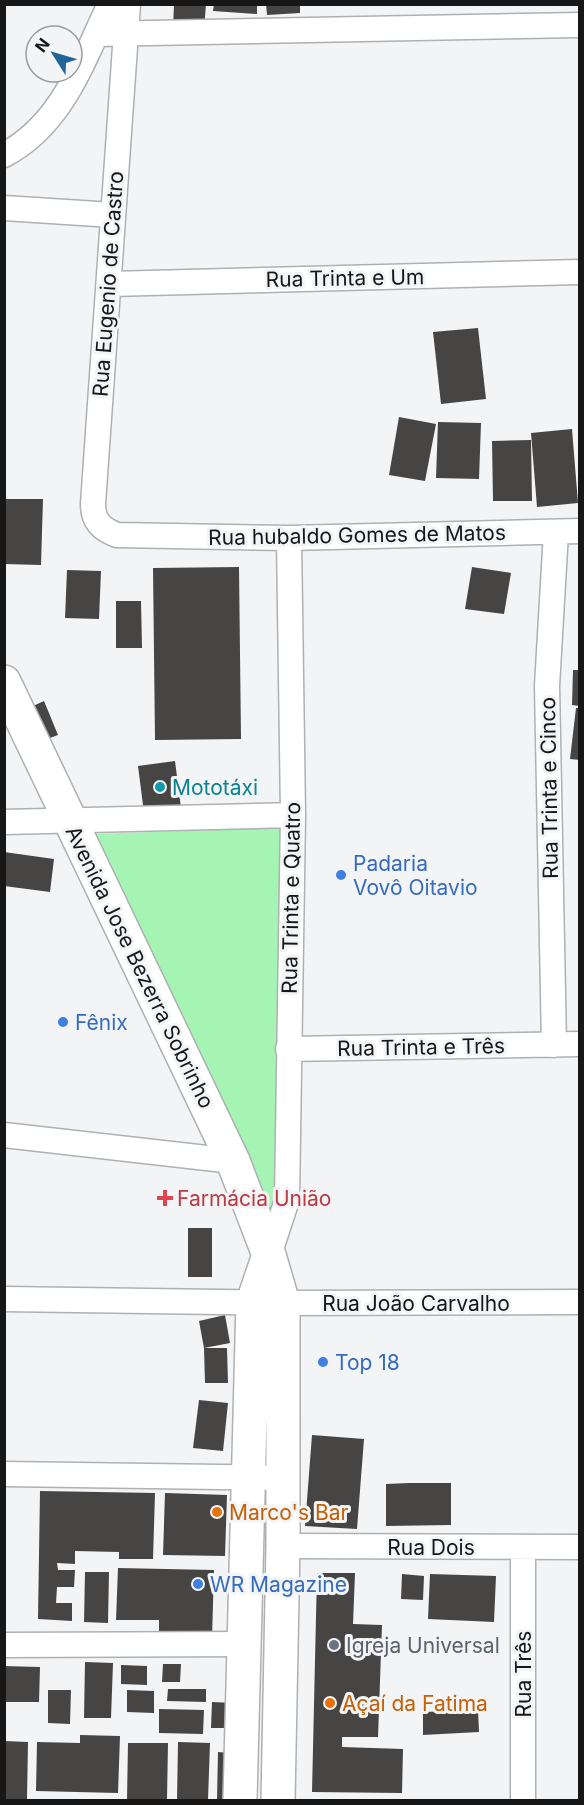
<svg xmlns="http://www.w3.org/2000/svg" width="584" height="1805" font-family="Inter,sans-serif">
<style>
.green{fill:#a5f4b4}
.building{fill:#474544}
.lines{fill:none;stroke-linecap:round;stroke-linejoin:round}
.minor-casing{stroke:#aeb0b2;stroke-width:27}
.secondary-casing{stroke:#aeb0b2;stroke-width:36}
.minor{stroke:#fff;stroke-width:24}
.secondary{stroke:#fff;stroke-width:33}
.culture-dot{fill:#0f9aa8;stroke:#f2f4f6;stroke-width:2}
.shop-dot{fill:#3f7fe0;stroke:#f2f4f6;stroke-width:2}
.health-dot{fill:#e0444e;stroke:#f2f4f6;stroke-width:2}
.food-dot{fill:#e8710a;stroke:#f2f4f6;stroke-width:2}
.worship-dot{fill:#6b7280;stroke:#f2f4f6;stroke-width:2}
.labels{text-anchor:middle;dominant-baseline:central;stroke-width:6;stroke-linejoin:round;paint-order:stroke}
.street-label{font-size:21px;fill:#171718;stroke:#f2f4f6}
.culture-label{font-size:21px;fill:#0d838f;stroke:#f2f4f6;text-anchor:start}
.shop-label{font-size:21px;fill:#366cbe;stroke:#f2f4f6;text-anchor:start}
.health-label{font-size:21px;fill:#be3a42;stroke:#f2f4f6;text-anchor:start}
.food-label{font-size:21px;fill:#c56008;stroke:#f2f4f6;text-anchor:start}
.worship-label{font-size:21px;fill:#5b616d;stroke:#f2f4f6;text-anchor:start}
</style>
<rect width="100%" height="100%" fill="#f2f4f6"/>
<path class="green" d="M283,828L279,1205L270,1225L91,834Z"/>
<path class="building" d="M174,4H206L204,30L173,28Z
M214,4H257V14L213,11Z
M266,4H300V13L267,15Z
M478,328L486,399L441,404L433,332Z
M399,417L436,424L425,481L389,475Z
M438,422L481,423L479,479L436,478Z
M572,429L578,503L537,507L531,433Z
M531,440L532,501H493L492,441Z
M4,499H43L41,565L4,564Z
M239,567L241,739L155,740L153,568Z
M472,567L511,573L504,614L465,609Z
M67,570L101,571L99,619L65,618Z
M116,601H141L142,648H116Z
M573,670H580V706L572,705Z
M44,701L58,735L47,739L33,706Z
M576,708H580V760L570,759Z
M175,761L181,808L144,813L138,766Z
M4,852L54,859L50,892L4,886Z
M188,1228H212V1277H188Z
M225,1315L230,1343L204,1348L199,1321Z
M204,1348H227L228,1383H205Z
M199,1400L228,1403L223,1451L193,1448Z
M312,1435L364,1439L357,1529L305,1526Z
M409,1483H451V1525L386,1526V1484Z
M40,1491L155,1493L153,1559H119V1552L75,1551V1564L57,1563L58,1570H75L74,1587H57L56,1603H72V1621L38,1619Z
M165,1493L227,1495L225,1556L163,1555Z
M118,1568L214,1570L212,1638L159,1636V1620H116Z
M85,1572H109L108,1623L84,1622Z
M317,1573H355L353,1624L382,1625L378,1737H342V1747L403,1749L402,1793L312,1792Z
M402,1574L424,1576L423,1600L401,1599Z
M430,1574L496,1576L494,1622L428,1619Z
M85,1662L113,1663L111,1718H84Z
M163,1664H181L180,1682H162Z
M121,1665L147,1666V1685L121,1684Z
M4,1666L40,1667L39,1702H4Z
M168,1689H206V1702L167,1701Z
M48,1690H71L70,1724L48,1723Z
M127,1690L154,1691V1713L127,1712Z
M212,1702L235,1703V1728H211Z
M159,1709L204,1710L203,1734L159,1733Z
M478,1710L479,1732L423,1735V1712Z
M80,1735L120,1736L118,1793L36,1791L37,1742L80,1743Z
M4,1741L28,1742L27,1800H4Z
M178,1742L210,1743L208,1800H177Z
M128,1743H168L167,1800H127Z
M218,1752L231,1753L230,1800H217Z"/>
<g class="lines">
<defs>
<path id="minor" d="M128,4L93,504C93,521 101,529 117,535L289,538L580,531
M97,34L580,25
M4,155C63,124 83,60 110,4
M4,208L113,215
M110,284L580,272
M4,822L293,815
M554,1045L547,686L556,532
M288,1049L580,1044
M4,1135L233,1161
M269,1255L287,1200L293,815L289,538
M4,1299L283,1303L580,1302
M4,1474L283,1478
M283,1546L580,1547
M523,1548V1800
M4,1645L245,1644"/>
<path id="secondary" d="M4,682L233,1161L269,1255L283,1303V1546L278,1800
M240,1800L253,1302L269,1255"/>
</defs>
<use href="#minor" class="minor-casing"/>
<use href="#secondary" class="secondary-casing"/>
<use href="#minor" class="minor"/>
<use href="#secondary" class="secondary"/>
</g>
<circle class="culture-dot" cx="160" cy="787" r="6"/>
<g class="shop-dot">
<circle cx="341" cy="875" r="6"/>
<circle cx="63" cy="1022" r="6"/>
<circle cx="323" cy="1362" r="6"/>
<circle cx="198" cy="1584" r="6"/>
</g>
<path class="health-dot" d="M162 1189h6v6h6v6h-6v6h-6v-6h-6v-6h6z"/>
<g class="food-dot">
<circle cx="217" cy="1512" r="6"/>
<circle cx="330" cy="1703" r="6"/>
</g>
<circle class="worship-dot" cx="334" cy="1645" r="6"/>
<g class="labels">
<g class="street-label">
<text transform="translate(345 278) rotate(-1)">Rua Trinta e Um</text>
<text transform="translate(108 284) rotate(-86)">Rua Eugenio de Castro</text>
<text transform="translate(357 535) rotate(-1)">Rua hubaldo Gomes de Matos</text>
<text transform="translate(549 788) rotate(-91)">Rua Trinta e Cinco</text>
<text transform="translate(291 898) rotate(-89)">Rua Trinta e Quatro</text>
<text transform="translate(140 967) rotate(64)">Avenida Jose Bezerra Sobrinho</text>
<text transform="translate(421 1047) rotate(-1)">Rua Trinta e Três</text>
<text x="416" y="1303">Rua João Carvalho</text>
<text x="431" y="1547">Rua Dois</text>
<text transform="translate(523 1674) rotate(-90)">Rua Três</text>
</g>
<g class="culture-label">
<text x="172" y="787">Mototáxi</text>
</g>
<g class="shop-label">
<text x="353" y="863">Padaria<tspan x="353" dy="24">Vovô Oitavio</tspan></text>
<text x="75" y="1022">Fênix</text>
<text x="335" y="1362">Top 18</text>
<text x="210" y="1584">WR Magazine</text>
</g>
<g class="health-label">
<text x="177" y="1198">Farmácia União</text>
</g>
<g class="food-label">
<text x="229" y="1512">Marco's Bar</text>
<text x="342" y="1703">Açaí da Fatima</text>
</g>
<g class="worship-label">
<text x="346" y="1645">Igreja Universal</text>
</g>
</g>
<rect width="584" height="1805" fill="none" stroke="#171718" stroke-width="12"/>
<g transform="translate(54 54) rotate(307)"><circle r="28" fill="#f2f4f6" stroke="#9a9c9d" stroke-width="1.5"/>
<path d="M0-4.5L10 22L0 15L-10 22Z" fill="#21669a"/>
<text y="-9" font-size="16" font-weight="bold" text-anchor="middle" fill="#171718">N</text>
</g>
</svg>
